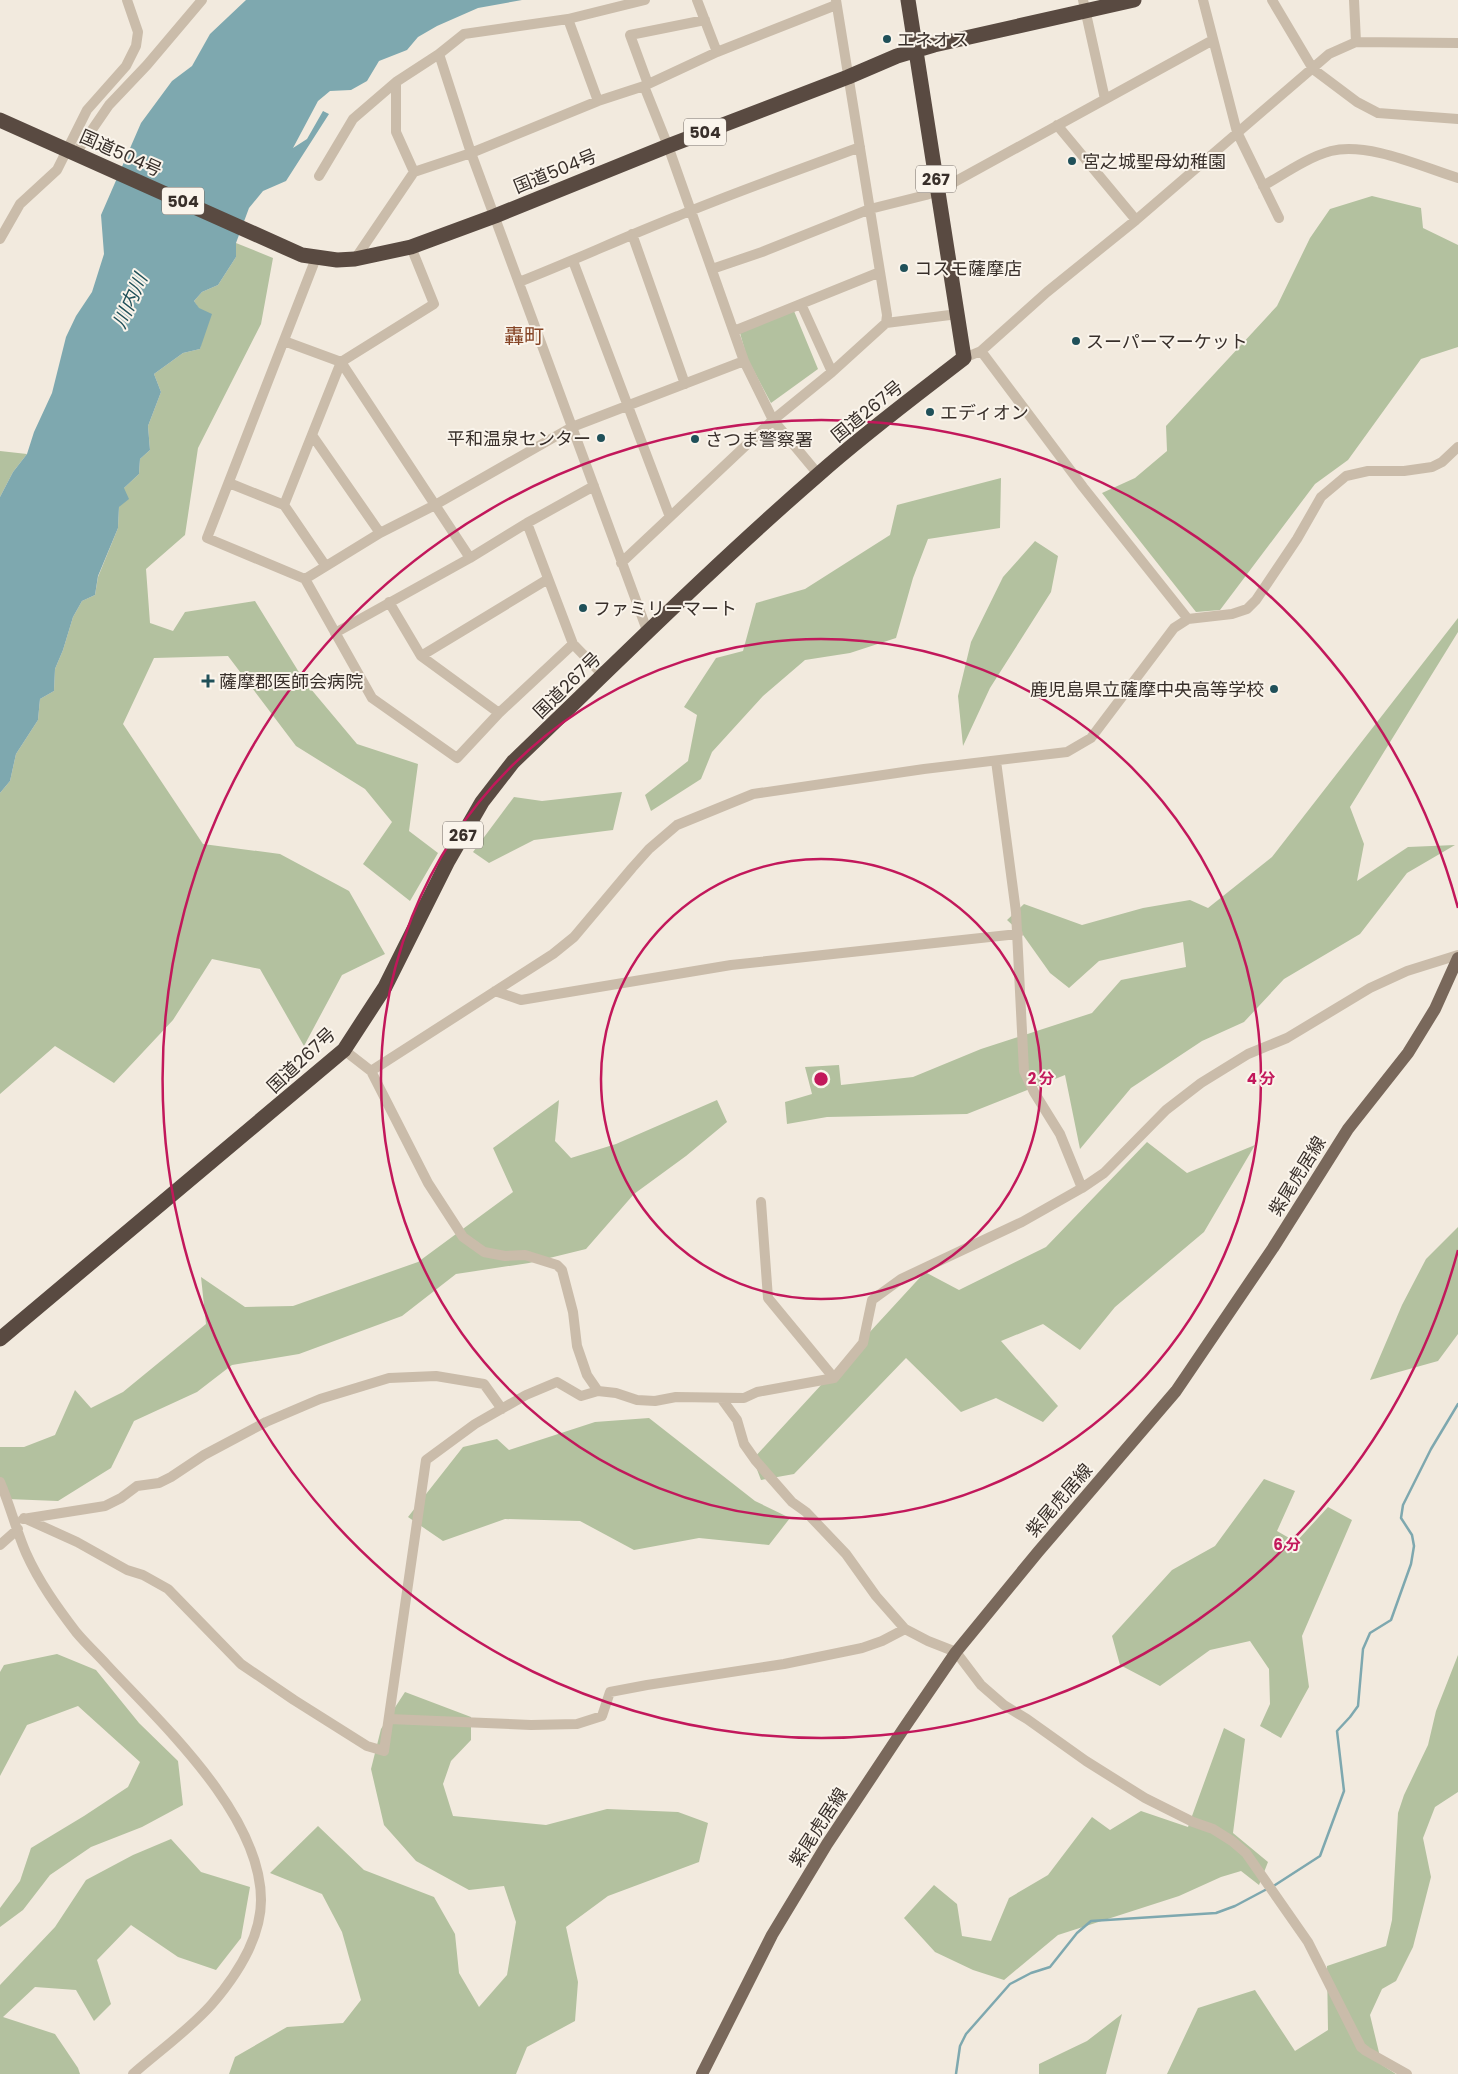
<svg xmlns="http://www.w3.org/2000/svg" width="1458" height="2074" font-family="Poppins,'Noto Sans JP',sans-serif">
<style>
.green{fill:#b3c19f}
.water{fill:#7ea8af}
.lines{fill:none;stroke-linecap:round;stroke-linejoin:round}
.stream{stroke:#7ea8af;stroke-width:2.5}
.minor{stroke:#cabcaa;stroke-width:10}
.major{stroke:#79685b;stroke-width:12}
.highway{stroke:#594a41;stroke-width:15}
.ring{fill:none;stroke:#c2185b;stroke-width:2.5}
.poi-dot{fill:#205059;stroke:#faf4eb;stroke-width:2}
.labels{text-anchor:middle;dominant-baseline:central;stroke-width:4;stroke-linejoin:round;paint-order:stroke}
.shield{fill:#faf4eb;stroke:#726a64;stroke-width:1}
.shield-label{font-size:16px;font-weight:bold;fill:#382f2a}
.poi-label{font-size:18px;fill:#382f2a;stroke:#faf4eb;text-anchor:start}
.street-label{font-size:18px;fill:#382f2a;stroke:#faf4eb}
.water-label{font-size:19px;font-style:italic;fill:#205059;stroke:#faf4eb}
.quarter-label{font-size:20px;fill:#854425;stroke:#faf4eb}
.centre{fill:#c2185b;stroke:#faf4eb;stroke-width:2.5}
.ring-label{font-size:15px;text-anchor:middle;font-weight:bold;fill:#c2185b;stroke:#faf4eb;stroke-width:4;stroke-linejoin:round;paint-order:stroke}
</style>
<rect width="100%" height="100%" fill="#f2eade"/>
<path class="green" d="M1372,196L1421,208L1423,228L1458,245V347L1421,359L1348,460L1315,484L1220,610L1196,612L1102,493L1135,478L1167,451L1166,426L1277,306L1310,238L1330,209Z
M236,243L273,258L261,324L198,448L185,535L146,569L150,623L173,631L185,612L255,601L305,682L357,744L418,764L409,831L438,853L410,901L363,864L392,822L365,789L296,746L228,656L154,658L123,724L203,844L280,854L349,891L385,954L342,975L304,1046L260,969L212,959L173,1020L114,1083L55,1046L0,1094V793L10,781L16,754L38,720L40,699L54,691L55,669L63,650L73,617L82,601L95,595L98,577L118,528L119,507L124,488L139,474L140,459L150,450L148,426L161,392L154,374L183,353L200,349C205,331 205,317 194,301L202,292L218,285L236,257Z
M794,311L818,369L771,403L747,358L740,333Z
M0,451L27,454L13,472L0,497Z
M1001,478L1000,528L928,539L913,578L896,638L850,653L805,660L763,696L712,752L701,779L651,811L645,795L688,761L697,715L684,707L716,658L743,651L756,603L805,589L890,535L897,505Z
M1035,541L1058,556L1051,592L990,688L963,746L958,696L971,642L1003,577Z
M1458,618V632L1350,807L1364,844L1357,881L1408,847L1455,845L1407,873L1360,934L1284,979L1244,1022L1202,1041L1131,1088L1080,1149L1065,1075L967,1114L827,1117L787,1124L785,1102L812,1094L805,1067L839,1065L841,1085L913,1077L981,1049L1092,1013L1121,980L1186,967L1183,942L1099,961L1069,988L1050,973L1023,935L1007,920L1024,904L1082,925L1143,908L1190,900L1208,908L1272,857Z
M622,792L613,830L534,840L489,863L473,852L514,797L542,801Z
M559,1100L555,1141L571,1158L616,1144L717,1100L727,1122L686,1156L634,1194L586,1249L529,1263L456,1274L402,1316L299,1354L232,1365L197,1392L134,1421L111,1468L58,1501L7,1499L0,1481V1447H24L55,1435L75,1390L91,1408L123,1392L206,1324L201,1277L245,1307L293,1306L418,1262L513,1192L493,1148Z
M1147,1142L1187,1173L1255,1145L1204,1232L1115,1307L1080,1350L1043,1324L1001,1341L1058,1406L1043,1422L996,1398L961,1412L906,1358L794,1474L761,1480L753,1459L925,1272L959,1290L1046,1247Z
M1458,1227V1334L1438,1361L1370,1380L1402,1305L1426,1259Z
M649,1418L755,1501L790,1518L769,1545L699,1538L634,1550L580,1521L505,1519L443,1541L408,1517L463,1447L497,1439L509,1450L595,1422Z
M1264,1479L1295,1491L1277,1531L1296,1542L1328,1507L1352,1520L1302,1636L1309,1687L1281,1738L1260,1726L1270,1704L1269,1669L1250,1641L1210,1650L1160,1686L1120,1665L1112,1636L1172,1570L1215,1546Z
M57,1654L96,1670L139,1723L178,1761L183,1805L142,1827L91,1847L50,1875L23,1910L0,1927V1908L20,1881L31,1848L84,1816L128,1787L140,1762L78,1706L27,1725L0,1776V1672L4,1665Z
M1458,1655V1792L1435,1807L1423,1838L1431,1877L1413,1947L1396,1981L1382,1989L1370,2015L1382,2065L1396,2074H1167L1198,2008L1255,1990L1295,2051L1328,2030L1327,1966L1386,1946L1392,1920L1398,1813L1404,1795L1428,1745L1436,1711Z
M405,1692L471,1717V1740L451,1761L443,1784L453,1816L546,1825L607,1809L678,1812L708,1823L699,1862L608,1896L566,1927L578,1982L575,2021L527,2047L516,2074H229L235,2057L287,2027L343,2023L361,2000L342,1932L322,1894L270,1873L318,1826L364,1870L434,1897L455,1934L459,1973L479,2007L507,1975L516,1922L504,1886L469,1890L416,1861L384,1825L371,1769L381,1729Z
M1224,1728L1245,1739L1233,1833L1268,1862L1259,1885L1241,1871L1221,1877L1179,1896L1058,1935L1004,1980L973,1970L935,1952L904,1918L934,1885L957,1904L962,1936L991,1941L1009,1898L1048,1875L1092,1817L1110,1830L1141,1811L1188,1827Z
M171,1839L201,1872L250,1887L241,1938L216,1970L178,1957L131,1925L97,1960L111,2004L94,2021L76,1990L35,1987L3,2017L55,2034L78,2068L80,2074H0V1985L55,1927L86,1880L133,1855Z
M1122,2014L1106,2074H1039V2064L1087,2041Z"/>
<path class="water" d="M246,0H522L478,8L437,26L418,37L407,50L379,61L367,81L351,90L330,91L318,101L293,148L307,139L323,111L329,114L286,181L263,191L249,208L236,243V257L218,285L202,292L194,301L199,308L212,314L200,349L183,353L154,374L161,392L148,426L150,450L140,459L139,474L124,488L129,499L119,507L118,528L98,576L95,595L82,601L73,617L63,650L55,669L54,691L40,699L38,720L16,754L10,781L0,793V497L13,472L27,454L34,432L52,393L66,337L76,316L92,292L104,254L101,215L141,123L172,81L192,66L210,34Z"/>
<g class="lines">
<path class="stream" d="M1272,1887L1320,1856L1344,1791L1337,1731L1350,1717L1358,1706L1363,1649L1370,1633L1391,1620L1411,1564L1414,1546L1412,1535L1401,1518L1403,1505L1431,1449L1458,1404
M956,2074L960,2046L966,2034L1010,1984L1031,1973L1050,1967L1077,1933L1091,1921L1216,1913L1235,1906L1267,1889"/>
<path class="minor" d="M645,0L568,19L464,34L439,54L471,153L648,633
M697,0L717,52
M1083,0L1105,99
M1203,0L1237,132L1279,218
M1272,0L1313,69L1357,102L1378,113L1458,119
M1354,0L1356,42
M568,19L598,101
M648,84L630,35L705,20
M644,86L668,146L744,361L773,420L818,474
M1057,125L1136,220
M76,153L109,105L147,65L202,0
M414,172L396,132V82L439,54
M319,176L353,119L396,82
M1263,186C1284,174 1308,157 1331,151C1369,142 1422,167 1458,178
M632,234L685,384
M0,239L20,204L57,170L87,110L126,66L136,46L138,32L127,0
M316,258L207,538L305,579L372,698L457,758L499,713L573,644
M355,259L414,172L471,153L598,101L644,86L717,52L836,5
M573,261L670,517
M712,269L762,252L870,209L926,195L938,191L1213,40
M519,282C573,261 624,237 678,216C738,191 799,170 860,147
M801,304L832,372
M886,323L958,314
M734,331L880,272
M284,341L341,362L470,558
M981,351L1083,487L1188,619
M964,358L981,351L1047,292L1136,220L1329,54L1356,42L1458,43
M312,435L380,533
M229,483L284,505L325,565
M284,505L341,362L434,304L411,247
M527,523L573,644L603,675
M621,563L773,420L832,372L886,323L887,315L836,0
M305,579L380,533L435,505L572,427L744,361
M389,602L421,656L499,713
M335,633L470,558L527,523L594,486
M421,656L548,579
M996,761L1016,912L1024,1071L1034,1092L1060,1134L1082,1188
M495,991L521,1000L731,965L1018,934
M344,1050L371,1071L428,1183L463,1237L484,1252L505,1256L525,1255L557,1265L562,1270L573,1312L577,1346L587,1375L598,1391L616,1393L637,1400L655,1401L676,1397L744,1398L757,1392L834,1378L863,1343L872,1300L901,1279L1022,1222L1082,1188L1104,1173L1166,1110L1201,1083L1248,1054L1287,1038L1370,988L1407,971L1458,955
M371,1071L553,954L574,937L632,868L649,849L677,825L753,794L924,769L1067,752L1091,738L1174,628L1188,619L1232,614L1247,609L1256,600L1297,539L1321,497L1346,476L1368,471H1404L1432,467L1442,462L1458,447
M761,1202L768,1298L834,1378
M721,1398L737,1420L744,1444L756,1461L792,1502L806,1512L846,1554L876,1596L905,1629L928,1641L956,1652L981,1685L1004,1705L1027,1719L1086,1761L1145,1798L1193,1822L1213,1829L1232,1841L1246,1853L1308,1942L1361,2047L1366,2051L1407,2074
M0,1482C10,1505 16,1530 26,1553C39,1582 57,1607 76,1632C86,1644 97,1654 107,1665C163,1725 261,1815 261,1900C261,1938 236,1976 212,2004C189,2030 159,2051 133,2074
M24,1518L77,1542L127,1570L143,1575L168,1589L241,1664L294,1700L367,1746L384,1751L426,1460L475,1424L526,1395L557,1382L581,1396L598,1391
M23,1519L105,1506L121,1498L137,1486L159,1483L171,1477L204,1455L266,1422L320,1399L389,1378L436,1376L484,1384L502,1409
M0,1545L18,1529
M389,1719L531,1725L577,1724L602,1716L610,1692L647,1685L784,1664L862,1648L882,1641L905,1629"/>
<path class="major" d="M702,2074L772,1935L827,1844L904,1728L956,1652L1038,1552L1176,1391L1273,1248L1348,1129L1408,1053L1435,1009L1458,958"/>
<path class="highway" d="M0,120L302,255L337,260L355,259L411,247L495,216L668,146L848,77L897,56L934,45L1134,0
M0,1339L344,1050L385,987L448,861L482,802L513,762C613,666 714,565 819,474C865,433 915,396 964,358L908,0"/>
</g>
<g class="ring">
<circle cx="821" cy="1079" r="220"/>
<circle cx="821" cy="1079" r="440"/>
<path d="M1458 1250A659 659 0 1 1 1458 908"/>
</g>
<g class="poi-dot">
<circle cx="887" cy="39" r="5"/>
<circle cx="1072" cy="161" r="5"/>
<circle cx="904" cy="268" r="5"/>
<circle cx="1076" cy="341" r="5"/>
<circle cx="930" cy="412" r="5"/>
<circle cx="601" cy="438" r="5"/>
<circle cx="695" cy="439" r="5"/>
<circle cx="583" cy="608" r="5"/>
<path d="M205.5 673.5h5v5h5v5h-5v5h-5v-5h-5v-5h5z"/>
<circle cx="1274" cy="689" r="5"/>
</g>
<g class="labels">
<g class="shield">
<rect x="684" y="118.5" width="42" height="27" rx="4"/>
<rect x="916" y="165.5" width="40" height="27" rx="4"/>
<rect x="162" y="187.5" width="42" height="27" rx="4"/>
<rect x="443" y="821.5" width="40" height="27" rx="4"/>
</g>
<g class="shield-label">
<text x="705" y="132">504</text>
<text x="936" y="179">267</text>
<text x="183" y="201">504</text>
<text x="463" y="835">267</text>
</g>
<g class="poi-label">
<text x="897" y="39">エネオス</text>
<text x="1082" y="161">宮之城聖母幼稚園</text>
<text x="914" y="268">コスモ薩摩店</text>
<text x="1086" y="341">スーパーマーケット</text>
<text x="940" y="412">エディオン</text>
<text x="591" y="438" text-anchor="end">平和温泉センター</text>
<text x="705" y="439">さつま警察署</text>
<text x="593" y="608">ファミリーマート</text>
<text x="219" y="681">薩摩郡医師会病院</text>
<text x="1264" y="689" text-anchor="end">鹿児島県立薩摩中央高等学校</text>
</g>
<g class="street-label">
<text transform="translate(121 153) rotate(24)">国道504号</text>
<text transform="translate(555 171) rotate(-22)">国道504号</text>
<text transform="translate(867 411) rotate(-39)">国道267号</text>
<text transform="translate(567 685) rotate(-44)">国道267号</text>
<text transform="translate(301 1060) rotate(-43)">国道267号</text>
<text transform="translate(1297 1176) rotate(-58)">紫尾虎居線</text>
<text transform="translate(1059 1500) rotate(-49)">紫尾虎居線</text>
<text transform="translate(818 1827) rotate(-57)">紫尾虎居線</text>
</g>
<g class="water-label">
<text transform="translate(130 301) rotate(-66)">川内川</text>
</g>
<g class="quarter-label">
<text x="524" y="336">轟町</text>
</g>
</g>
<circle cx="821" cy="1079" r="8" class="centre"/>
<g class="ring-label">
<text x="1041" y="1084">2 分</text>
<text x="1261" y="1084">4 分</text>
<text x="1287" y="1550">6 分</text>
</g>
</svg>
